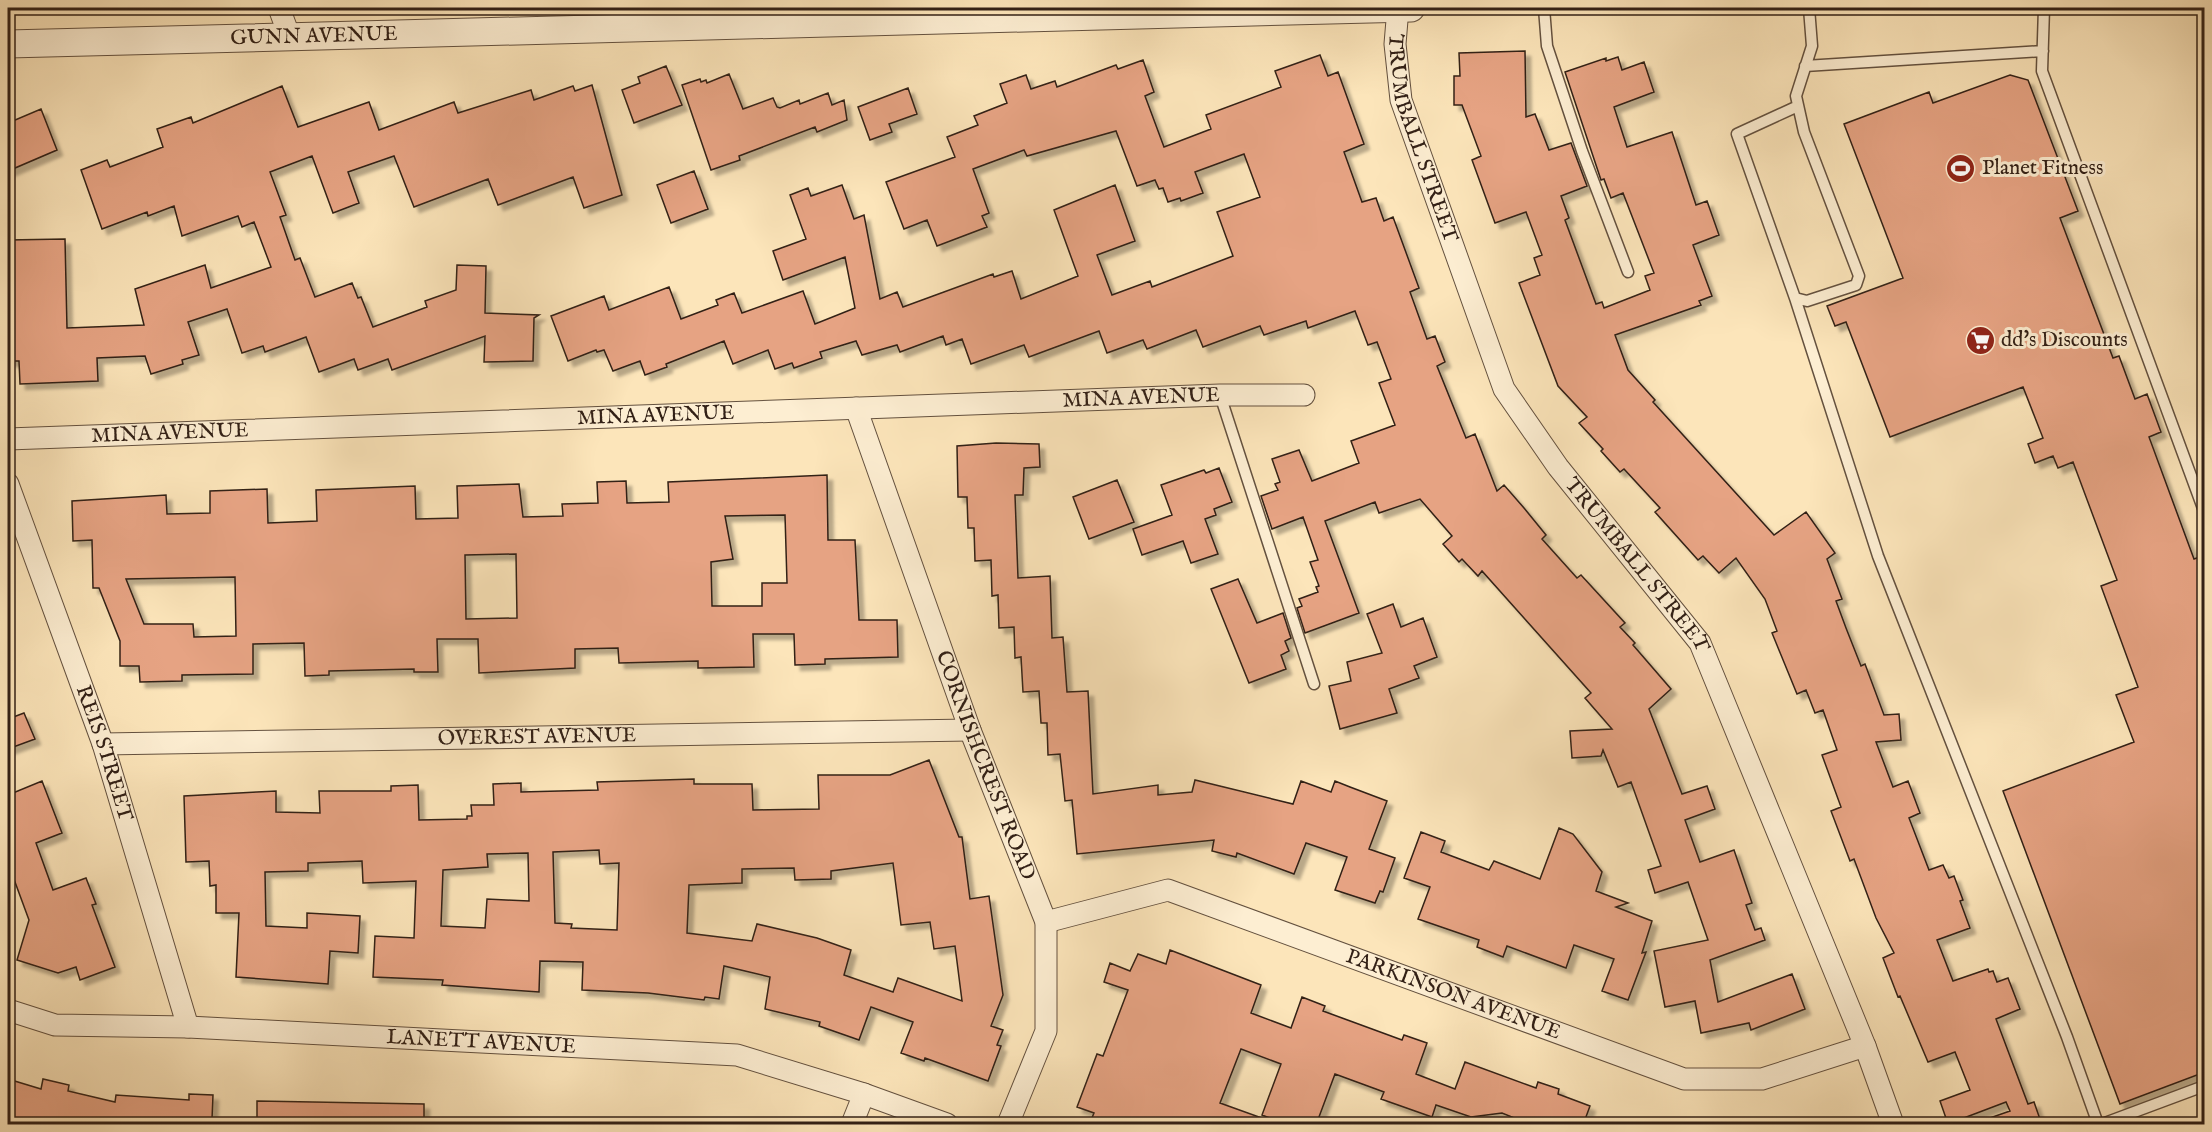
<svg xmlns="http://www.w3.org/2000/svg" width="2212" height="1132" font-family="'IM FELL English',serif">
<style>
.building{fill:#e6a383;stroke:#322016;stroke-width:1.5;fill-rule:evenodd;filter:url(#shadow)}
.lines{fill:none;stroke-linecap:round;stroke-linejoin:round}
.service-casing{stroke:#64513f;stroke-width:13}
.minor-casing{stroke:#64513f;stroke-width:23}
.tertiary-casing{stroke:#64513f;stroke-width:29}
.service{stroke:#fdeed2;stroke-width:10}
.minor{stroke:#fdeed2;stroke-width:21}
.tertiary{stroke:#fdeed2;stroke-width:27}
.labels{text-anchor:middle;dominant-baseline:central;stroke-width:6;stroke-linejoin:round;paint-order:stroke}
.street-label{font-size:21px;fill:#322016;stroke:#fdeed2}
.poi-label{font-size:21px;fill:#322016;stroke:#fdeed2;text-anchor:start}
</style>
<defs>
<filter id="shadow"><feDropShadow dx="5.5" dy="5.5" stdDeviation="1.5" flood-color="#0004"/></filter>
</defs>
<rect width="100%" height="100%" fill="#fce5ba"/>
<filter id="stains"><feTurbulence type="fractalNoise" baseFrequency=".00333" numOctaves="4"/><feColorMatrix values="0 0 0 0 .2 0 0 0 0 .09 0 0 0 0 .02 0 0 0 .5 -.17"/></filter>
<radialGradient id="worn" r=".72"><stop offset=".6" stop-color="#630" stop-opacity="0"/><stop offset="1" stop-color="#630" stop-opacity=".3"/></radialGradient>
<path class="building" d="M1525,51L1526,117L1535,114L1549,150L1571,143L1587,186L1561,196L1569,218L1565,220L1596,304L1602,302L1604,308L1650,290L1645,276L1654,273L1623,193L1611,198L1604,179L1601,180L1565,72L1606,58V61L1618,57L1622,70L1644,62L1654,92L1614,107L1627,147L1672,132L1696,205L1707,201L1719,235L1693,245L1712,296L1699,301L1701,305L1615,335L1628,370L1655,400L1653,402L1774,535L1806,512L1835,553L1827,559L1842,599L1836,601L1846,628L1861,666L1865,664L1884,715L1899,714L1901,740L1876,742L1893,787L1908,781L1920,813L1909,818L1929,870L1943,865L1949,878L1954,876L1963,900L1960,901L1970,928L1937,940L1953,981L1988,969L1989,972L1993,971L1997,982L2008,978L2020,1009L1996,1019L2028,1104L2034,1102L2042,1125H1978V1122L2010,1111L2006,1102L1948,1124L1940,1101L1970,1090L1955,1052L1928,1062L1900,996L1898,997L1883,958L1894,953L1876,918L1854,859L1850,861L1831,811L1841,807L1822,755L1837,750L1823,710L1815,713L1806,690L1797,694L1772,633L1777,631L1765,599L1736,558L1719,573L1703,556L1698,560L1655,512L1660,508L1624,469L1620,472L1601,451L1603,449L1579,423L1587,417L1558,386L1519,283L1540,275L1534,258L1542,255L1526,212L1495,223L1472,160L1481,156L1462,105H1454V76H1460L1459,53Z
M1320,55L1328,76L1338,72L1364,144L1344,152L1362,202L1376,198L1384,221L1393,217L1419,288L1410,292L1427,339L1435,336L1445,362L1437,366L1466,438L1475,434L1497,491L1504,485L1524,508L1546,535L1542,539L1577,578L1581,575L1625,623L1620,627L1635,643L1633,645L1671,689L1649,709L1682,794L1707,786L1715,809L1685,820L1700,862L1734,850L1752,903L1746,905L1755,930L1761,928L1765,940L1710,960L1718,1002L1792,974L1805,1009L1751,1030L1749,1023L1701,1033L1695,1001L1665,1007L1654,951L1708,940L1688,882L1655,893L1648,870L1661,866L1631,782L1618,787L1603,750L1601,756L1572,758L1570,731L1612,729L1585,698L1591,693L1482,571L1478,576L1462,559L1459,562L1443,544L1452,536L1420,499L1379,513L1375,502L1325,521L1359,613L1305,633L1297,608L1302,606L1299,599L1318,592L1316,587L1319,586L1310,562L1318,560L1303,517L1272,529L1261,496L1278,490L1275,484L1280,482L1272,459L1299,450L1312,481L1359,463L1351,441L1395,425L1379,383L1391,379L1377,342L1368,345L1355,311L1308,328L1306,321L1264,335L1260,326L1203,347L1196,330L1147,349L1143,340L1107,353L1099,331L1029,357L1024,345L971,364L962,339L946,345L943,336L900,352L897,345L862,355L856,341L820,352L822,358L794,368L792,363L775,369L768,350L733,364L724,341L666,364L667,367L645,375L640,361L613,371L604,350L597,352L596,350L568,361L551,316L604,296L609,310L669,287L681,319L718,305L716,300L734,293L742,313L803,291L815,324L855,308L845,257L783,280L773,251L806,239L790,195L808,188L811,196L842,185L854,219L864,215L880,299L897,292L903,307L993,274L994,277L1012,271L1021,299L1078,276L1054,210L1115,185L1135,241L1097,255L1112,295L1150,281L1152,287L1233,256L1217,212L1260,197L1244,154L1195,172L1203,193L1181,201L1180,198L1168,202L1163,188L1159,189L1155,180L1137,186L1116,131L1027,156L1024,150L973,169L989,213L982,216L987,227L937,246L927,220L904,229L886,182L955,157L947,137L978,125L974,116L1007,103L1000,84L1026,75L1031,89L1055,81L1057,87L1116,65L1118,69L1143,60L1154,92L1145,96L1164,147L1211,129L1206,115L1281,87L1275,71Z
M666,66L682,105L634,123L622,90L640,83L638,77Z
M729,74L743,109L773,98L777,107L780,108L799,100L800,104L828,93L832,105L844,100L847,120L817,132L815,127L739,156L740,160L711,170L682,85L700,79L701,82L706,80L707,83Z
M2010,75L2028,80L2078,211L2060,218L2113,358L2119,356L2135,399L2147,394L2161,432L2149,437L2194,559L2205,555V1072L2120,1104L2003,791L2134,742L2116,695L2138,687L2101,586L2117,580L2073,462L2058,468L2053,456L2035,463L2028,444L2043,438L2023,387L1890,437L1846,322L1835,326L1827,306L1903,278L1844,124L1929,92L1933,103Z
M592,85L622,195L584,208L573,177L498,205L488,179L414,207L394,156L348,172L359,203L333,213L312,156L270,172L286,215L280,217L295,260L300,258L315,297L352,283L358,298L361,297L373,327L427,307L425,301L456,290L457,265L486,266L485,313L539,315L534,318L533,361L484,362L485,336L392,370L388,359L358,370L354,359L319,372L306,337L265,352L263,346L242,353L227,309L188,322L199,355L182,360L183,364L151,374L145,356L97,358L98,381L20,384L19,361H8V329H12L13,289H8V240L65,239L67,328L144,325L135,289L205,265L211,288L271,267L254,222L242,227L238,216L182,236L174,206L148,216L147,212L102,229L81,170L107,160L110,167L163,147L157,129L191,117L193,123L282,86L298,127L369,102L379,130L454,102L458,113L531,90L534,100L573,86L575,91Z
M908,88L917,114L889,124L892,132L870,140L858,107Z
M41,109L57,150L8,171V123Z
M694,171L708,209L671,223L657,185Z
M996,443L1039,444L1040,467L1024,468L1023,495H1015L1018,578L1050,576L1052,638L1063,637L1067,692L1088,691L1093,794L1158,785V795L1192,792L1195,780L1293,804L1301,781L1331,792L1335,781L1350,787L1387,801L1369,849L1395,858L1383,892L1380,891L1375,903L1335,890L1347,857L1306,843L1294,874L1237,853L1236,857L1212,851L1214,840L1077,854L1072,800L1065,801L1060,754L1048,755L1047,723H1041L1039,691L1023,692L1021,657L1015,658L1014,627L999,628L998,595L992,596L991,560L975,561L974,528H968L967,497H958L957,446Z
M1219,468L1232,502L1214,509L1216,515L1205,519L1218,554L1191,563L1183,541L1142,555L1133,529L1172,515L1161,485L1204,470L1206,473Z
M827,475L828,540H855L859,620H897L898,657L825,659V664L795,665L794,634H753L754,667L698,668V661L619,663L618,648L575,649V668L479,673L478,639H437L438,672H414V669L329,671V675L305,676L304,643L253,644V674L182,675V681L140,682L139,666H120V641L99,588H93L92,540L73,541L72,501L166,495L167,514L210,513V491L267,489L268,523L317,521L316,490L415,486L416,519L458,518L457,486L519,484L523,517L563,516L562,504L598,503L597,482L626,481L627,503L669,502L668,482ZM785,515L787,583H762V606H712L711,562L733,559L725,516ZM516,554L517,618L466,619L465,555ZM235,577L236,636L194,637L193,624H144L126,579Z
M1117,480L1134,522L1089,539L1073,497Z
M1238,579L1257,623L1283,613L1291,638L1285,641L1289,651L1281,655L1286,669L1249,683L1211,589Z
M1393,604L1401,627L1423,618L1437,657L1414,666L1419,678L1389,689L1397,713L1340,729L1329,686L1351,681L1347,662L1382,653L1367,614Z
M24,713L35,739L8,749V719Z
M929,760L959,837H962L970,899L989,896L1003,995L991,1026L1003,1030L997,1045L1001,1046L988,1081L925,1058L924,1061L901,1053L913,1022L871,1007L859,1040L819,1026L820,1022L765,1009L770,977L724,966L719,999L705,997L704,1000L648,993L582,990L583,962L540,961L539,992L442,985L443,980L373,977L375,936L414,938L416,881L363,883L362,861L308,863V871L265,872L266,926L307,928V913L360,916L358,953L330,951L328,984L236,977L239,913H216V885L210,886L209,861L186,862L184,796L276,791V812L320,813L319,791H391V786L418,785L419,820L467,819V816H472L471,805H494L493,784L521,783V792L598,790L597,782L694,779V784H752L753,810L819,809L818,775H890ZM599,850L600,864L619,863L617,930L571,928L572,924L555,923L553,852ZM528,853L529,901L487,899L485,928L441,926L443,870L488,867L487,854ZM893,863L901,925L930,922L934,949L955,946L962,1001L898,978L893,992L844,975L851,950L817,938L757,924L752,941L687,933L689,885L742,883V869L794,868L795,880L831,879V871Z
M42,781L62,833L36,843L53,890L86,878L96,904L92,905L115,967L80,980L76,967L58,973L17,960L29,920L8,863V795Z
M1559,828L1573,834L1602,872L1596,891L1628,903L1616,907L1652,921L1642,953L1646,952L1628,1000L1602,991L1614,959L1574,945L1566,968L1507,946L1503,957L1477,947L1479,940L1418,919L1430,887L1404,878L1421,832L1445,841L1441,852L1489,870L1494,861L1540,879Z
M1170,950L1261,985L1251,1013L1291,1028L1302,997L1325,1006L1323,1011L1402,1040L1404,1035L1427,1043L1416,1074L1455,1089L1465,1062L1536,1088L1538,1082L1559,1089L1558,1094L1590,1106L1583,1125H1532L1502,1113L1471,1117L1436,1105L1432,1117L1381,1099L1384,1092L1335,1074L1316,1125H1288L1262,1115L1281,1064L1241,1049L1220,1103L1273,1122L1272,1125H1089L1094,1113L1077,1107L1097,1054L1103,1056L1128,990L1104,982L1110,963L1130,971L1138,954L1166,964Z
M8,1079L41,1089L43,1079L69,1085L68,1091L115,1102L116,1095L189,1100V1094L213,1095L212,1119H203V1125H8Z
M257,1101L424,1104V1125H257Z"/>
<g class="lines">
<defs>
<path id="service" d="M1544,8L1547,46L1582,151L1628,272
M2044,8L2042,71L2204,511
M1805,66L2043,51
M1798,106L1737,134L1795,298L1807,301L1856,285L1859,276L1804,132L1796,96L1812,46L1809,8
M1795,298L1878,556L2067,1037L2098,1124
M1220,395L1314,684
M2102,1124L2204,1086"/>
<g id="minor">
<path d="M279,8L289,35"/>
<path d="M767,8L773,25"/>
<path id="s1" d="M1398,8L1395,44L1401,100L1504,389L1558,467L1700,643L1865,1046L1893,1124"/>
<path id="s2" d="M856,408L970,730L1046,922V1031L1008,1124"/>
<path id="s3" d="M8,439L1220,395H1304"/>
<path id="s4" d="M8,484L103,744L188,1027"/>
<path id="s5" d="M103,744L970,730"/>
<path id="s6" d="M1046,922L1168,890L1684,1079H1762L1865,1046"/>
<path id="s7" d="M8,1010L55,1025L188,1027L737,1055L864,1094L947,1124"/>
<path d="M852,1124L864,1094"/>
</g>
<g id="tertiary">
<path id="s8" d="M8,44L1411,8"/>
</g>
</defs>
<use href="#service" class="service-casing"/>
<use href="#minor" class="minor-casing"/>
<use href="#tertiary" class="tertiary-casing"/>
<use href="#service" class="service"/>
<use href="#minor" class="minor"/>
<use href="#tertiary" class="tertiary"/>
</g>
<defs>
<symbol id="stadium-disc" viewBox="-11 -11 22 22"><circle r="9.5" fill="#8f2418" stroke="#fdeed2"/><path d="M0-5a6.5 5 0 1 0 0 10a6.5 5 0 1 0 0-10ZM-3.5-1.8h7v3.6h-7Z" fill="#fff"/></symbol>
<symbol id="supermarket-disc" viewBox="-11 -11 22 22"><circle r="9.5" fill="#8f2418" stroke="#fdeed2"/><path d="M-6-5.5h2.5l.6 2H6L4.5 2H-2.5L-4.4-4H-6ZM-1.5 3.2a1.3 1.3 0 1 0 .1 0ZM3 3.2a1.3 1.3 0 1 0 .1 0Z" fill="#fff"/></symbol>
</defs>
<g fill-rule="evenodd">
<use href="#stadium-disc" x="1944" y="152" width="33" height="33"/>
<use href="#supermarket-disc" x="1964" y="324" width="33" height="33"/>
</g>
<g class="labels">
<g class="street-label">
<text stroke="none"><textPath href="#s8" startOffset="306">GUNN AVENUE</textPath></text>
<text stroke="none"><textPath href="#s1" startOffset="134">TRUMBALL STREET</textPath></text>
<text stroke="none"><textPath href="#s3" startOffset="1134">MINA AVENUE</textPath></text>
<text stroke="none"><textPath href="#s3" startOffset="648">MINA AVENUE</textPath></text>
<text stroke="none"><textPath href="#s3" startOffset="162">MINA AVENUE</textPath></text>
<text stroke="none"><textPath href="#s1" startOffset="620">TRUMBALL STREET</textPath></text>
<text stroke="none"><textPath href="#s5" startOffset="434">OVEREST AVENUE</textPath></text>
<text stroke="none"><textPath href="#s4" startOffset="286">REIS STREET</textPath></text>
<text stroke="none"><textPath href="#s2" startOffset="380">CORNISHCREST ROAD</textPath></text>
<text stroke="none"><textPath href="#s6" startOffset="430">PARKINSON AVENUE</textPath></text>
<text stroke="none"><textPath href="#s7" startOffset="476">LANETT AVENUE</textPath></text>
</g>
<g class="poi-label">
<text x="1982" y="168">Planet Fitness</text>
<text x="2001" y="340">dd's Discounts</text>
</g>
</g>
<rect width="2212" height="1132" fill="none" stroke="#fce5ba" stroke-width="30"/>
<rect x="9" y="9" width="2194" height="1114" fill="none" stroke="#322016" stroke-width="3"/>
<rect x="15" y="15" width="2182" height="1102" fill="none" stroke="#322016" stroke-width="1.5"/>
<rect width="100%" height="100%" filter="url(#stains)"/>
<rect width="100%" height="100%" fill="url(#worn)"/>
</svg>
